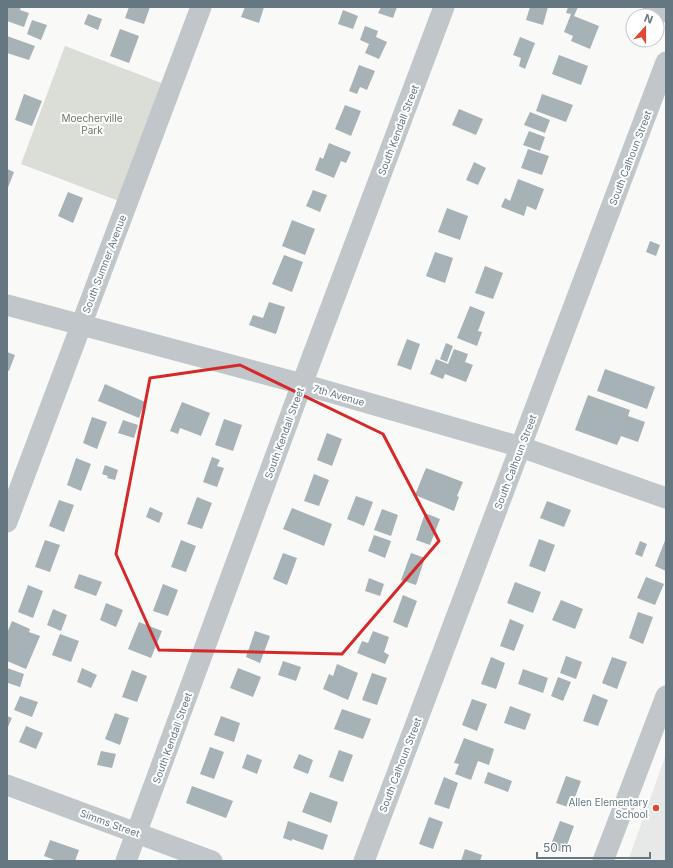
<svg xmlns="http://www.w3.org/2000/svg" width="673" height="868" font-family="Inter,sans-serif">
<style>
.built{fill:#e7e9e8}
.green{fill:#daded6}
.building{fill:#a7b2b6}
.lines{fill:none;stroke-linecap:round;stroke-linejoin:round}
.minor{stroke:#c0c6c9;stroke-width:21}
.marked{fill:none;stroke:#d62828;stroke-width:3;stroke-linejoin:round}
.poi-dot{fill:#df4830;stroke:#fff;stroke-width:1.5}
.labels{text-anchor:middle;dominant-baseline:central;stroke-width:4;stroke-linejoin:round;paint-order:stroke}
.park-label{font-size:10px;fill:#697964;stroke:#fff}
.street-label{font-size:10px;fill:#657881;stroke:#fff}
.poi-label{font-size:10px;fill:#657881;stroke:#fff;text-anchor:end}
</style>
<rect width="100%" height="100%" fill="#f9f9f7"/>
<path class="built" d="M666,754V861H628Z"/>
<path class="green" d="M65,46L164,84L119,201L21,164Z"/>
<path class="building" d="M7,7H21L20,10L29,13L24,27L7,21Z
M129,7H150L144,24L125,18Z
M245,7H264L259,23L241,17Z
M381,7H397L393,18L378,13Z
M530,7H548L543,25L526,20Z
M568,7H578L574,16L599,26L590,49L571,41L573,36L564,32L571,14L566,13Z
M343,10L358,16L353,29L338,24Z
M88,14L102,19L98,30L84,24Z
M32,20L47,25L41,40L27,34Z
M365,26L378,31L376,37L387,42L379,59L365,53L369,44L360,40Z
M120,29L139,36L129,63L110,56Z
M7,36L35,46L29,60L7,53Z
M520,37L535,43L525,69L519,66L521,58L513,55Z
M559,55L588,66L581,85L552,74Z
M359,65L375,71L367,90L360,87L357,94L349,91Z
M24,94L42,101L32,126L15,120Z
M542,94L573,105L566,122L536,111Z
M345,105L361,111L351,136L335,129Z
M459,109L483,119L476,135L452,125Z
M530,112L550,120L545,133L524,125Z
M529,131L545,137L540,151L523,145Z
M329,143L351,152L346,163L341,161L334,178L315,170L320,157L323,159Z
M528,149L549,156L542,175L521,168Z
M474,162L486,168L478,185L466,180Z
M7,169L14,172L7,190Z
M518,179L544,189L536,210L527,206L524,216L501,207L505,198L510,201Z
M313,190L327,195L320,212L306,206Z
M68,192L83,198L73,223L58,216Z
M447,208L468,216L460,240L438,232Z
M292,220L315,229L305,255L282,246Z
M650,241L660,245L656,256L646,252Z
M435,252L453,258L445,283L426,276Z
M284,255L303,262L292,292L272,284Z
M485,266L503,273L493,299L475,293Z
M269,302L285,307L276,334L249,325L253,315L263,318Z
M470,306L485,312L478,331L482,332L477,346L457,338Z
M407,339L420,344L411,370L397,365Z
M446,343L453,346L447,362L440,359Z
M454,349L468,354L465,362L473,365L466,382L445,374L443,379L430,374L436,359L448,364Z
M7,352L15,355L9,371L7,370Z
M605,369L655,387L647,409L597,391Z
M105,384L145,402L139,418L98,401Z
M588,395L630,410L628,416L645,422L638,442L621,436L617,445L575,430Z
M182,402L210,413L201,436L180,428L178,434L170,431Z
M92,417L107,422L97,449L83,443Z
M224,419L242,425L233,451L215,445Z
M123,420L138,425L134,438L118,433Z
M327,433L342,439L332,466L317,460Z
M212,457L220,460L217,466L224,468L217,487L203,482Z
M76,458L91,464L81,491L67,485Z
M105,465L118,470L115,480L107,478L108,476L102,474Z
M426,468L463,482L457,496L459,497L454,511L415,495Z
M314,474L329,480L319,506L304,501Z
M356,496L373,502L364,526L347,519Z
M197,497L212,503L202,529L187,524Z
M59,500L74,505L64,532L49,526Z
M547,501L571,510L564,527L540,518Z
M150,507L163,513L159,523L146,517Z
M292,508L332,524L324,546L283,529Z
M382,509L398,515L391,536L374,530Z
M425,513L440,519L430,545L416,540Z
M374,535L391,541L385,558L368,551Z
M666,538V571L655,566Z
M539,539L555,545L545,572L529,566Z
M45,540L60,545L50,572L35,567Z
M181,540L196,546L186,572L171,567Z
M640,541L647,544L642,557L635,554Z
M283,553L297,558L287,585L273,579Z
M411,553L425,558L416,585L401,580Z
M79,574L102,582L96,596L74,588Z
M646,577L664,584L655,605L637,598Z
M369,578L384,584L380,596L365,591Z
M515,582L541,592L533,613L507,603Z
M163,584L178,590L168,616L153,611Z
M28,585L43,591L33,618L18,612Z
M403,595L417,601L407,628L393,622Z
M561,600L583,609L575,629L552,620Z
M106,603L123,610L116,627L100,620Z
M53,609L67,615L61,631L47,625Z
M638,612L653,617L643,644L629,638Z
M510,619L524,625L514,651L500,646Z
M12,621L30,629L29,632L40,636L26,669L7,661V633Z
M139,622L162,631L151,658L128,649Z
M255,631L270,636L260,663L246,657Z
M373,631L389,637L384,652L389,655L385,664L357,653L362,641L368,643Z
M60,634L79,641L71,662L52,655Z
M566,656L582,662L576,679L560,673Z
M491,657L505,663L496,689L481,684Z
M612,657L627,662L617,689L602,683Z
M283,661L301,667L296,681L278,675Z
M337,664L358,673L348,700L323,689L329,674L333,676Z
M7,668L24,674L20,687L8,683L7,685Z
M82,668L97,675L91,688L77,682Z
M238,668L261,677L253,697L230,688Z
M523,669L548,678L543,693L518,684Z
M132,670L147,676L137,702L122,697Z
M372,673L387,678L377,705L362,700Z
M558,677L571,682L563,701L551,696Z
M593,694L608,700L598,726L583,721Z
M20,696L38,702L32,717L14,710Z
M472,699L487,704L477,731L462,725Z
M510,706L531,714L525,730L504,723Z
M342,709L371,719L363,739L334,729Z
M115,713L129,718L120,745L105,739Z
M7,716L12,718L7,729Z
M221,716L240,723L234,742L214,735Z
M26,726L43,733L36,749L19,742Z
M464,738L494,749L489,765L478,761L471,780L455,774L459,764L454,763Z
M210,747L224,752L214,779L200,774Z
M339,750L353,755L343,782L329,777Z
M101,751L116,754L112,768L97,765Z
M247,754L262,760L257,774L242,768Z
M299,754L313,760L308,774L293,768Z
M488,772L512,781L508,792L484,783Z
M566,776L581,781L571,808L556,803Z
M444,777L458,783L449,809L434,804Z
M192,786L233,801L226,818L186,803Z
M310,792L338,802L331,823L302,812Z
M429,817L443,822L433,849L419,844Z
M288,821L328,835L323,850L292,839V841L283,838Z
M560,821L574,826L564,853L550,847Z
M50,840L79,850L75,861H57L44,856Z
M465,849L482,855L480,861H461Z"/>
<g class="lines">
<path class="minor" d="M653,7L666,12
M7,305L302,384L521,447L666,498
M7,522L201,7
M7,785L212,861
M126,861L302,384L444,7
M364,861L666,62
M603,861L666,696"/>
</g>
<path class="marked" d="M240,365L383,434L439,541L342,654L159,650L116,554L150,378Z"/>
<circle class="poi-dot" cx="656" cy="808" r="4"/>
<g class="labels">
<g class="park-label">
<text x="92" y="118">Moecherville<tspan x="92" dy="12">Park</tspan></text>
</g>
<g class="street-label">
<text transform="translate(398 130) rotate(-69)">South Kendall Street</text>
<text transform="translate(630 158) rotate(-69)">South Calhoun Street</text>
<text transform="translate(104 264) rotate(-69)">South Sumner Avenue</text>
<text transform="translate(339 395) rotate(16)">7th Avenue</text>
<text transform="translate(284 433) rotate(-70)">South Kendall Street</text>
<text transform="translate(515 462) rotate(-69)">South Calhoun Street</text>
<text transform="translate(172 738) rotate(-70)">South Kendall Street</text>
<text transform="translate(400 765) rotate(-69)">South Calhoun Street</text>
<text transform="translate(110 823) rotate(20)">Simms Street</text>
</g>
<g class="poi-label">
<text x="648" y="802">Allen Elementary<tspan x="648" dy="12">School</tspan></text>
</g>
</g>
<rect width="673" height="868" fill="none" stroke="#657881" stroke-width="16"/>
<g transform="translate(645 28) rotate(21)"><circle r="19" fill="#ffffff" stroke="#c1c9cd"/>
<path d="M0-3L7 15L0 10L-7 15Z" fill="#df4830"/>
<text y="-6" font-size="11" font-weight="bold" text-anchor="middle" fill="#657881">N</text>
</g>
<path d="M537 852v6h113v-6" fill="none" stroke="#657881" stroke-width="2"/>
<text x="543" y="852" font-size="12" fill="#657881" stroke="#ffffff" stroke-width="3" paint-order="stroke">50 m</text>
</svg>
